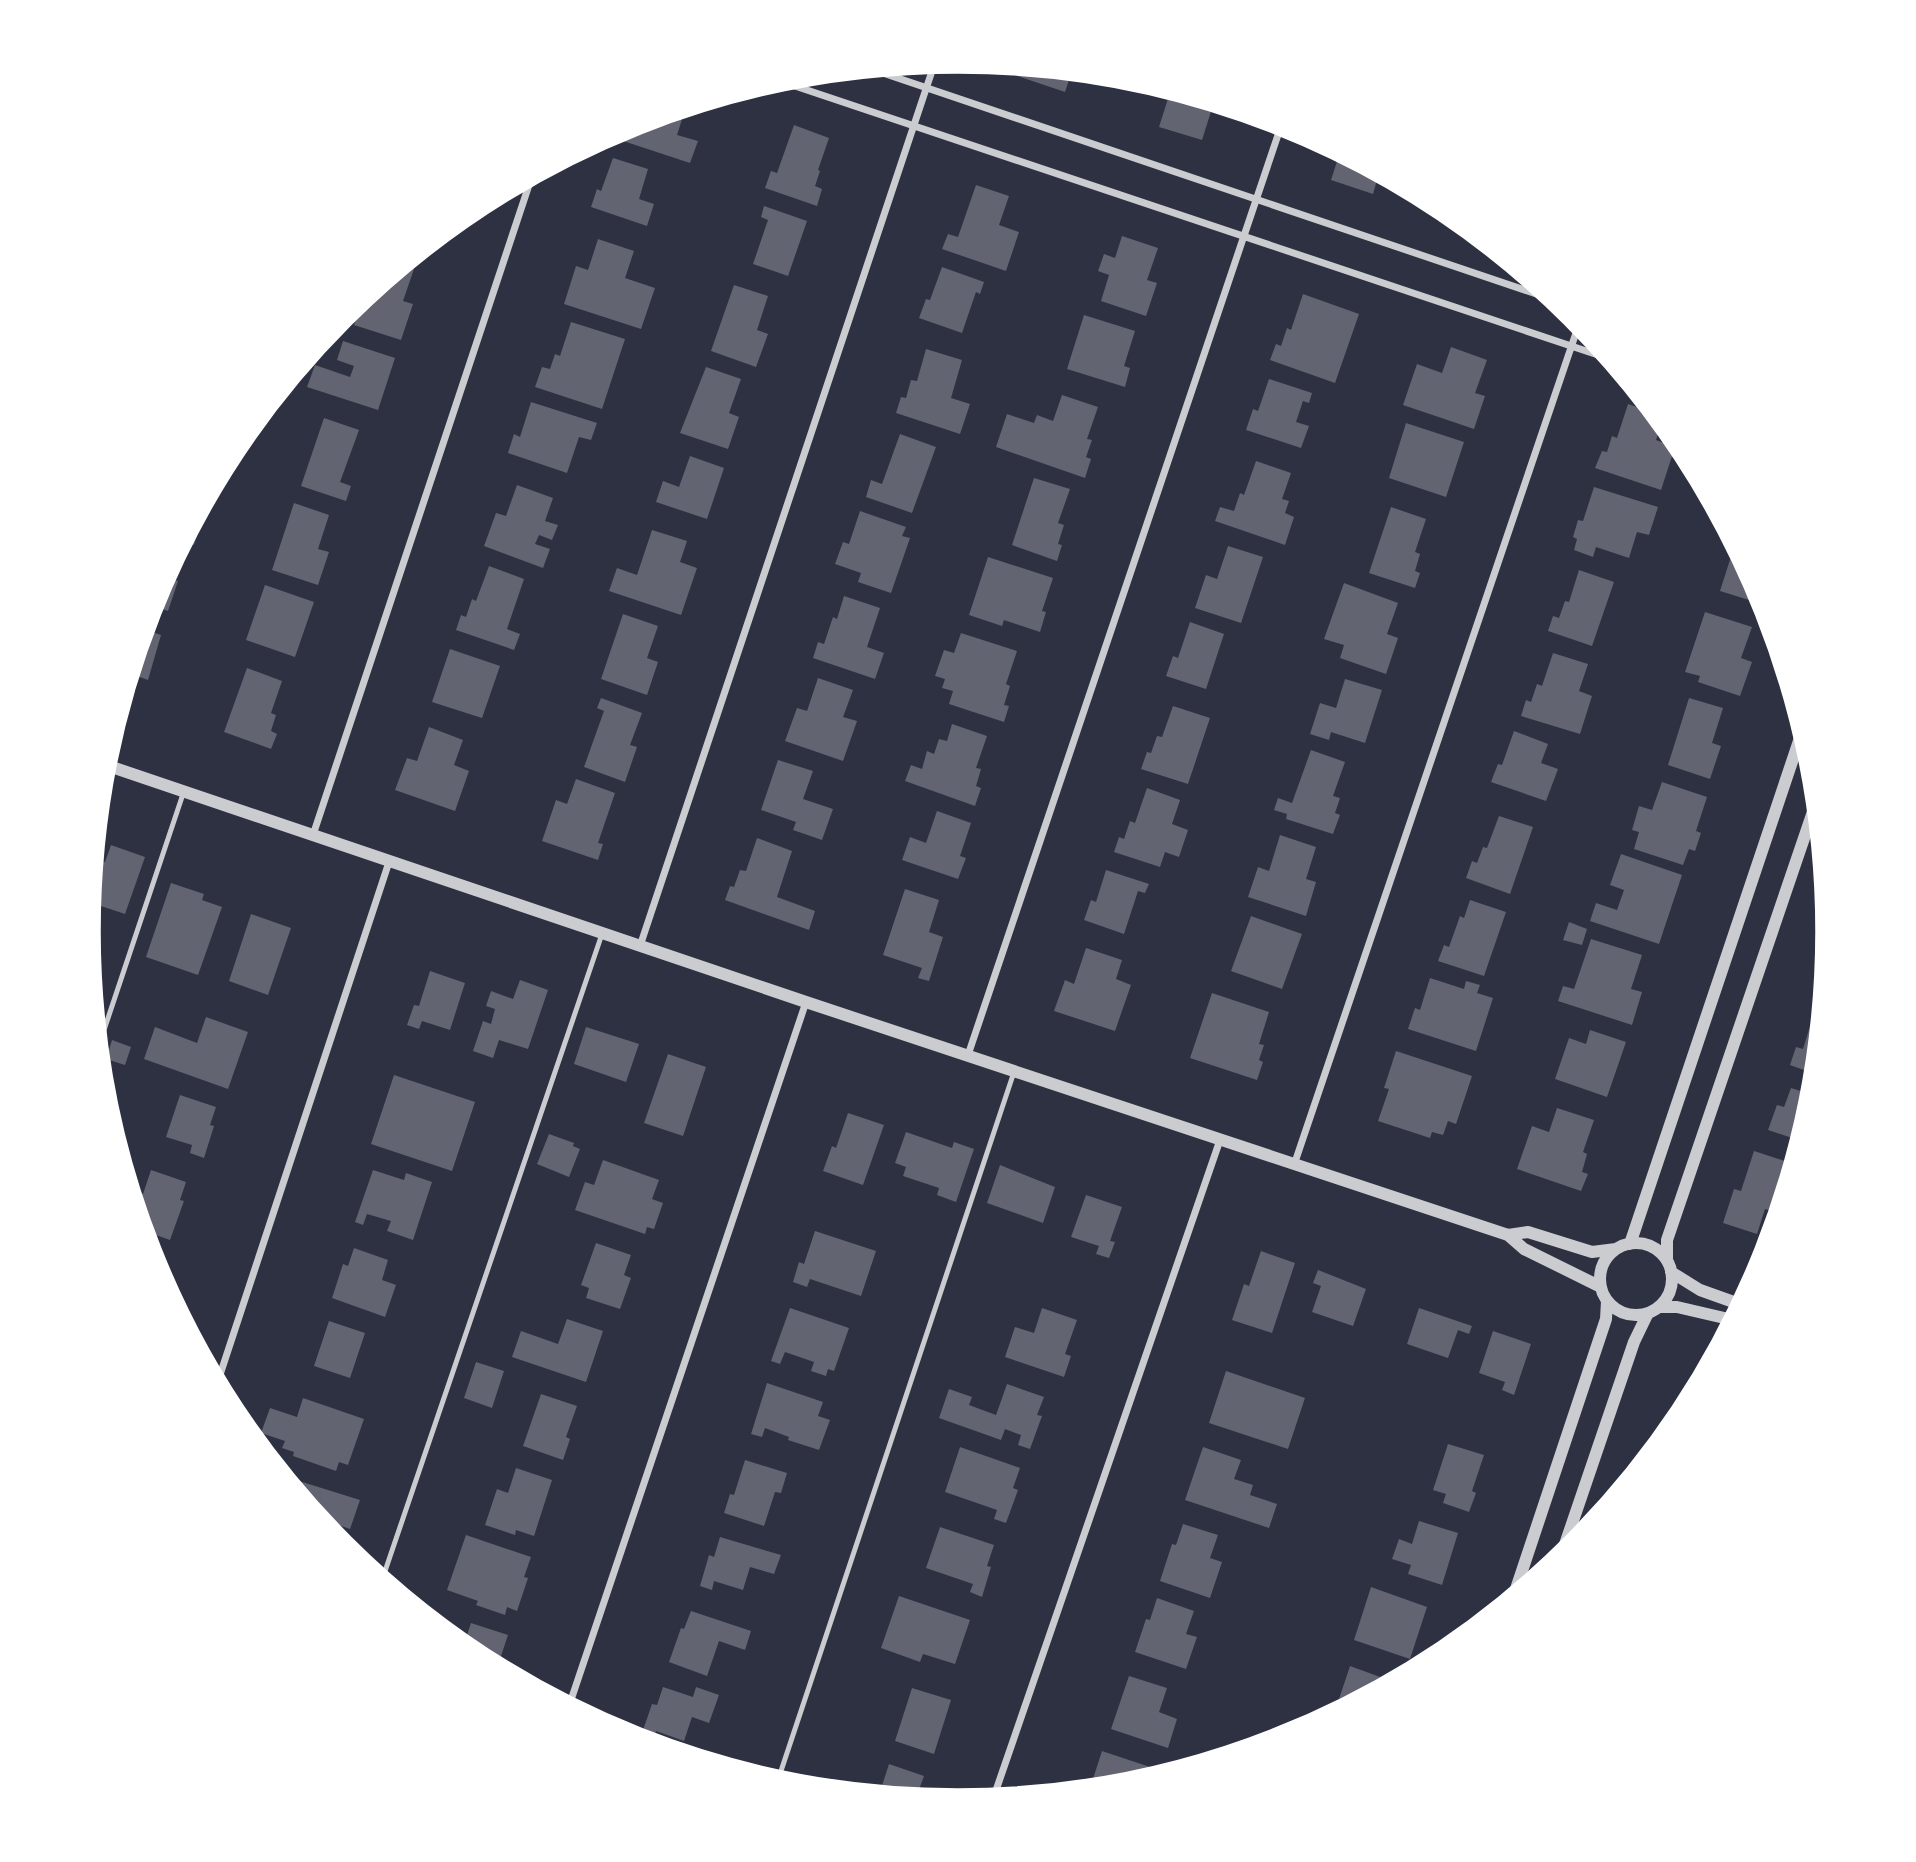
<svg xmlns="http://www.w3.org/2000/svg" width="1916" height="1862" font-family="Figtree,sans-serif">
<style>
.building{fill:#626471}
.lines{fill:none;stroke-linecap:round;stroke-linejoin:round}
.service{stroke:#caccd0;stroke-width:5}
.minor{stroke:#caccd0;stroke-width:7}
.tertiary{stroke:#caccd0;stroke-width:12}
.rim{fill:none;stroke:#fff;stroke-width:3.5}
</style>
<rect width="100%" height="100%" fill="#2d3142"/>
<path class="building" d="M1008,64L1067,70L1072,71L1065,92L1006,72Z
M1171,89L1214,102L1202,140L1159,127Z
M686,107L677,135L698,141L690,163L614,138L616,130L625,126Z
M794,125L829,138L818,170L820,171L815,186L822,189L817,206L765,188L771,171L777,173Z
M1340,152L1379,173L1373,194L1331,180Z
M613,158L648,169L639,199L654,204L647,226L591,207L597,189L601,191Z
M976,185L1009,196L999,225L1019,232L1006,271L942,249L948,234L958,237Z
M764,206L807,221L788,276L753,264L768,220L761,217Z
M1122,236L1158,248L1147,280L1157,283L1146,316L1101,301L1109,275L1098,271L1104,254L1115,258Z
M598,239L634,251L625,278L655,288L641,329L564,304L576,266L588,270Z
M432,241L427,256L417,253Z
M402,265L414,269L403,301L413,304L401,340L354,325L363,297Z
M942,267L984,282L980,294L976,292L962,333L919,318L926,299L930,300Z
M734,285L768,296L757,330L768,334L756,367L711,351Z
M1303,294L1359,314L1335,383L1270,360L1276,344L1281,346L1287,328L1291,330Z
M1084,315L1135,331L1124,366L1130,368L1125,387L1067,369Z
M571,322L625,339L602,409L535,387L542,367L550,369L555,354L560,356Z
M343,341L395,358L378,410L307,387L315,365L350,377L354,366L337,360Z
M1451,347L1487,360L1475,393L1485,396L1474,429L1403,405L1417,364L1442,373Z
M926,349L962,360L951,398L970,404L960,434L896,413L901,397L906,398L911,380L917,381Z
M706,367L741,379L729,413L739,417L728,449L680,433Z
M1269,379L1312,393L1309,403L1303,401L1296,422L1309,426L1301,448L1246,430L1253,409L1258,411Z
M1062,395L1098,407L1087,439L1092,440L1086,457L1091,459L1085,478L996,447L1007,414L1034,423L1037,415L1053,421Z
M531,402L597,423L591,440L579,437L567,473L508,453L514,434L520,437Z
M1628,404L1655,413L1662,422L1656,440L1675,447L1661,490L1595,468L1602,451L1607,452L1612,436L1617,438Z
M324,418L359,430L340,482L351,486L346,501L301,486Z
M1406,423L1464,442L1446,497L1389,478Z
M900,434L936,447L912,513L866,497L871,480L882,484Z
M690,456L724,468L707,519L656,502L663,481L679,487Z
M1256,461L1291,473L1282,499L1289,501L1285,513L1294,517L1285,545L1215,521L1220,507L1234,511L1240,493L1244,495Z
M1034,478L1070,489L1058,523L1064,525L1058,544L1062,545L1057,561L1012,545Z
M517,485L553,498L545,521L558,525L552,540L539,535L535,544L550,549L543,568L484,546L496,513L506,516Z
M212,487L194,545L183,541Z
M1594,487L1658,507L1649,535L1637,532L1629,558L1596,547L1593,557L1574,550L1577,539L1573,537L1578,520L1583,521Z
M294,503L329,515L318,549L329,552L318,585L272,570Z
M1391,507L1426,519L1415,552L1420,554L1415,571L1420,573L1415,588L1369,573Z
M860,511L906,527L902,536L910,538L891,593L858,582L861,573L835,564L843,542L849,544Z
M652,530L687,541L680,562L697,568L681,615L609,591L617,568L637,575Z
M1735,544L1763,598L1765,605L1720,591Z
M1228,546L1263,557L1241,623L1195,608L1206,575L1217,579Z
M988,557L1053,578L1042,611L1046,612L1040,632L1004,620L1002,626L969,615Z
M489,566L524,579L507,629L520,634L514,650L456,630L461,615L466,617L472,599L476,601Z
M1579,570L1614,582L1592,646L1548,631L1553,616L1559,618L1565,601L1569,602Z
M164,576L178,581L168,611L150,605Z
M1344,583L1398,603L1387,634L1398,638L1386,674L1340,658L1344,645L1324,639Z
M265,585L314,602L295,657L246,640Z
M844,596L880,608L867,647L884,653L875,679L813,658L818,642L824,644L833,617L837,619Z
M1705,612L1752,627L1741,658L1752,662L1740,696L1698,682L1700,676L1685,672Z
M623,614L658,626L647,658L658,662L647,695L601,679Z
M1190,622L1224,634L1206,689L1166,676L1173,656L1178,658Z
M143,629L161,635L148,680L134,675L127,699L123,697Z
M961,633L1017,651L1006,684L1010,686L1004,705L1009,706L1004,722L949,704L953,691L942,688L945,679L935,676L944,650L954,653Z
M450,649L500,666L482,718L432,702Z
M1553,653L1588,664L1579,691L1592,696L1580,734L1521,716L1526,700L1531,702L1537,684L1542,686Z
M247,668L282,681L271,713L276,715L271,731L277,734L271,749L224,732Z
M818,678L853,690L843,717L857,721L843,761L785,741L797,708L807,711Z
M1345,679L1382,690L1365,743L1331,732L1329,740L1310,734L1320,703L1336,708Z
M601,698L642,713L630,745L637,747L625,782L584,767L604,711L597,708Z
M1689,698L1723,708L1712,743L1721,746L1710,779L1668,765Z
M1173,706L1210,718L1188,784L1141,769L1147,752L1151,753L1157,736L1162,737Z
M952,724L987,736L976,768L981,769L976,786L981,788L975,806L905,781L911,765L922,769L927,751L934,754L939,739L947,741Z
M429,727L463,740L454,765L469,771L455,811L395,790L407,758L417,761Z
M1514,731L1548,744L1541,763L1558,769L1546,801L1491,782L1498,764L1502,765Z
M1311,750L1345,762L1333,796L1340,798L1335,813L1340,815L1333,834L1286,819L1287,814L1274,810L1278,798L1292,803Z
M778,760L813,771L803,799L833,809L822,840L793,830L796,822L761,810Z
M576,779L615,793L598,843L603,844L598,860L542,841L556,800L567,804Z
M1662,782L1707,797L1696,831L1701,833L1695,851L1689,849L1683,865L1634,849L1639,832L1632,830L1639,806L1652,810Z
M1147,788L1180,800L1172,824L1188,830L1179,857L1165,852L1160,867L1114,852L1119,837L1124,839L1130,821L1135,823Z
M937,811L971,823L960,856L966,858L958,879L902,860L910,837L926,843Z
M1499,816L1533,827L1510,894L1466,878L1472,861L1477,863L1483,847L1487,848Z
M1280,835L1316,847L1306,879L1316,882L1306,916L1248,897L1258,867L1269,871Z
M757,838L792,851L777,897L815,911L809,930L725,900L730,886L734,887L740,870L746,871Z
M111,845L145,857L125,914L89,902L94,859L105,862Z
M1621,854L1682,875L1659,944L1590,921L1596,903L1617,910L1624,890L1610,885Z
M1106,870L1149,884L1145,893L1138,891L1124,934L1084,920L1091,900L1096,902Z
M171,883L204,894L202,900L222,907L198,975L146,957Z
M905,889L939,900L929,932L943,937L929,981L918,978L922,968L883,955Z
M1470,900L1506,912L1484,976L1438,961L1444,945L1449,947L1460,916L1464,918Z
M251,914L291,928L268,995L229,981Z
M1251,916L1302,934L1282,989L1231,971Z
M1569,922L1587,929L1582,945L1563,940Z
M1591,939L1642,955L1631,989L1642,992L1632,1025L1558,1001L1563,986L1574,989Z
M1086,948L1122,960L1116,979L1131,985L1115,1031L1054,1011L1065,980L1074,984Z
M430,971L465,983L450,1030L422,1021L419,1029L407,1025L414,1005L419,1006Z
M1430,978L1464,989L1466,981L1480,985L1477,993L1493,998L1476,1051L1408,1029L1415,1008L1420,1010Z
M520,980L548,990L528,1049L499,1040L493,1058L473,1051L483,1021L491,1024L495,1009L486,1006L491,991L513,999Z
M1212,993L1269,1012L1259,1044L1264,1045L1259,1060L1263,1062L1257,1080L1190,1058Z
M1820,994L1823,995L1815,1074L1790,1065L1796,1047L1803,1049Z
M206,1017L248,1032L228,1089L144,1059L155,1027L197,1043Z
M586,1027L639,1044L626,1082L574,1064Z
M1590,1030L1626,1042L1607,1097L1555,1079L1569,1038L1586,1044Z
M112,1040L131,1047L125,1065L106,1059Z
M1396,1051L1472,1076L1456,1124L1448,1121L1443,1135L1432,1132L1430,1138L1378,1121L1389,1089L1384,1088Z
M668,1054L706,1067L683,1136L644,1123Z
M394,1075L475,1102L452,1171L371,1144Z
M1791,1088L1813,1095L1801,1141L1768,1130L1777,1105L1784,1107Z
M180,1095L216,1107L210,1125L214,1126L204,1158L190,1153L192,1145L166,1137Z
M1557,1108L1594,1120L1583,1152L1587,1154L1582,1172L1588,1174L1581,1191L1517,1169L1532,1126L1549,1132Z
M848,1113L884,1125L863,1185L823,1171L832,1146L836,1148Z
M906,1132L952,1148L954,1142L974,1149L956,1202L937,1195L939,1188L903,1176L906,1167L895,1163Z
M549,1134L574,1143L573,1146L580,1149L569,1177L537,1164Z
M1754,1151L1788,1162L1772,1211L1765,1209L1757,1234L1723,1223L1734,1189L1741,1191Z
M603,1160L659,1180L652,1199L663,1203L654,1229L647,1227L645,1234L575,1210L585,1182L594,1185Z
M1000,1165L1055,1187L1043,1223L987,1203Z
M151,1170L186,1182L180,1200L184,1201L170,1240L142,1230L130,1189L143,1194Z
M373,1170L404,1180L406,1173L432,1182L413,1240L387,1231L391,1221L367,1214L363,1225L355,1222Z
M1086,1195L1122,1207L1110,1241L1115,1242L1109,1258L1096,1254L1099,1246L1071,1237Z
M815,1231L876,1251L861,1296L810,1279L807,1287L793,1282L799,1262L804,1264Z
M596,1243L631,1255L624,1275L631,1278L620,1309L586,1298L589,1288L581,1285Z
M354,1248L388,1260L382,1280L396,1285L385,1317L332,1298L343,1264L348,1266Z
M1261,1251L1295,1263L1272,1333L1232,1320L1244,1284L1249,1286Z
M149,1254L160,1257L156,1270L153,1264Z
M1318,1270L1366,1289L1353,1326L1312,1312L1321,1286L1313,1283Z
M790,1308L849,1328L834,1371L828,1369L826,1376L811,1371L814,1362L785,1352L780,1364L771,1361Z
M1042,1308L1077,1320L1065,1354L1071,1356L1064,1377L1005,1357L1015,1327L1034,1333Z
M1419,1308L1472,1326L1469,1334L1458,1330L1448,1358L1407,1344Z
M567,1319L603,1331L586,1382L512,1357L521,1331L558,1344Z
M329,1321L365,1333L350,1378L314,1366Z
M1493,1331L1531,1344L1514,1395L1502,1390L1505,1382L1479,1373Z
M476,1362L504,1371L492,1408L464,1398Z
M1226,1371L1305,1398L1288,1449L1209,1423Z
M1693,1377L1702,1380L1692,1398L1686,1397Z
M767,1383L823,1402L818,1416L830,1420L819,1450L788,1440L789,1437L765,1428L762,1437L751,1434Z
M1007,1384L1044,1397L1037,1415L1042,1416L1030,1449L1018,1445L1021,1435L1005,1429L1001,1440L939,1418L949,1389L972,1397L969,1405L996,1415Z
M541,1394L577,1406L566,1437L570,1439L563,1460L523,1446Z
M303,1398L364,1419L348,1465L339,1462L336,1471L293,1456L294,1452L282,1448L285,1441L261,1433L270,1408L297,1417Z
M1448,1444L1484,1455L1472,1491L1476,1493L1469,1512L1443,1503L1446,1494L1433,1490Z
M960,1447L1020,1468L1013,1488L1018,1490L1006,1523L994,1519L997,1510L945,1492Z
M1203,1447L1241,1460L1234,1479L1253,1485L1250,1495L1277,1504L1269,1528L1185,1500Z
M745,1460L787,1473L781,1493L775,1492L764,1526L724,1513L730,1494L734,1495Z
M516,1468L552,1480L534,1536L516,1530L515,1535L485,1525L497,1489L508,1493Z
M283,1476L360,1500L350,1529L318,1518Z
M1419,1521L1458,1533L1442,1585L1408,1574L1411,1565L1392,1559L1399,1539L1412,1544Z
M1183,1524L1218,1535L1210,1558L1222,1562L1210,1598L1160,1581L1172,1544L1176,1545Z
M940,1527L994,1545L987,1566L991,1567L982,1597L970,1592L973,1584L926,1568Z
M466,1535L531,1557L524,1577L528,1578L517,1611L507,1607L505,1615L476,1605L478,1601L447,1590Z
M720,1537L781,1555L774,1574L750,1567L743,1590L714,1581L712,1590L700,1586L709,1555L714,1557Z
M1371,1587L1427,1607L1410,1659L1354,1640Z
M899,1596L970,1620L955,1664L923,1654L920,1662L881,1648Z
M1157,1598L1194,1611L1186,1634L1197,1637L1186,1669L1135,1652L1146,1619L1150,1620Z
M691,1611L751,1631L745,1650L719,1641L707,1676L669,1662L681,1628L684,1629Z
M471,1623L508,1635L497,1668L463,1647Z
M1350,1666L1394,1682L1334,1714Z
M1129,1676L1167,1688L1159,1712L1177,1719L1168,1748L1111,1729Z
M663,1687L693,1697L696,1687L719,1695L709,1723L692,1717L684,1741L656,1731L653,1740L641,1736L652,1704L657,1705Z
M912,1688L951,1700L934,1754L895,1741Z
M1102,1751L1159,1770L1157,1777L1128,1786L1084,1790L1086,1783L1091,1785Z
M889,1764L924,1776L917,1795L922,1796L921,1799L879,1795Z"/>
<g class="lines">
<path class="service" d="M98,1048L184,791
M382,1580L602,934
M777,1783L1014,1072"/>
<path class="minor" d="M868,68L1557,301
M777,80L1610,359
M313,835L532,176
M640,946L935,62
M968,1055L1282,123
M1294,1165L1580,321
M217,1384L389,862
M569,1706L806,1002
M993,1799L1220,1140"/>
<path class="tertiary" d="M103,764L806,1002L1508,1235L1528,1232L1592,1252L1616,1249
M1508,1235L1524,1249L1601,1287
M1600 1279a36 36 0 1 1 72 0a36 36 0 1 1-72 0Z
M1630,1244L1803,729
M1667,1260V1240L1817,800
M1671,1272L1700,1290L1742,1305
M1660,1307H1677L1733,1320
M1560,1559L1634,1342L1648,1313
M1513,1598L1606,1319L1607,1301"/>
</g>
<path d="M0 0H1916V1862H0ZM99 931a859 859 0 1 1 1718 0a859 859 0 1 1-1718 0Z" fill="#fff" fill-rule="evenodd"/>
<path class="rim" d="M99 931a859 859 0 1 1 1718 0a859 859 0 1 1-1718 0Z"/>
</svg>
